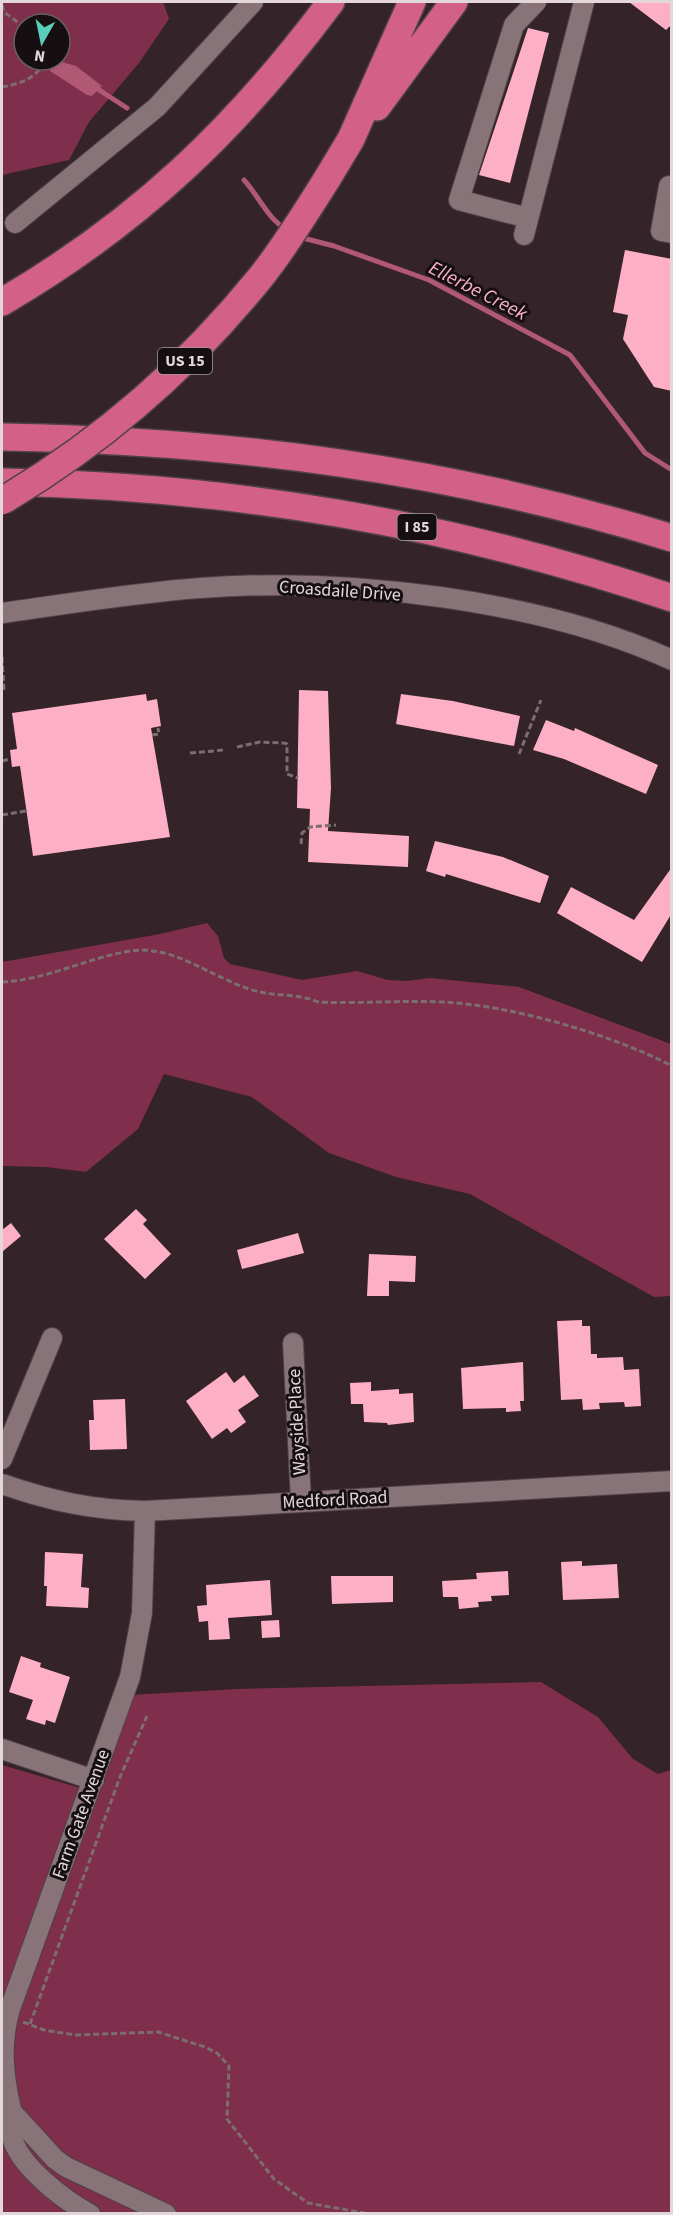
<svg xmlns="http://www.w3.org/2000/svg" width="673" height="2215" font-family="'Source Sans 3',sans-serif">
<style>
.green{fill:#7f2f4c;fill-rule:evenodd}
.water{fill:#b05874}
.lines{fill:none;stroke-linecap:round;stroke-linejoin:round}
.stream{stroke:#b05874;stroke-width:5}
.building{fill:#fdafc5}
.minor-casing{stroke:#4f4145;stroke-width:22}
.highway-casing{stroke:#4f4145;stroke-width:30}
.path{stroke:#7c6d71;stroke-width:3;stroke-dasharray:6 3;stroke-linecap:butt}
.minor{stroke:#877378;stroke-width:20}
.highway{stroke:#d26087;stroke-width:27}
.highway-bridge-casing{stroke:#4f4145;stroke-width:30;stroke-linecap:butt}
.highway-bridge{stroke:#d26087;stroke-width:27}
.labels{text-anchor:middle;dominant-baseline:central;stroke-width:6;stroke-linejoin:round;paint-order:stroke}
.shield{fill:#160f11;stroke:#a69b9e;stroke-width:1.5}
.shield-label{font-size:16px;font-weight:bold;fill:#e3d7da}
.street-label{font-size:18px;fill:#e3d7da;stroke:#160f11}
.water-label{font-size:20px;font-style:italic;fill:#fbb2c6;stroke:#160f11}
</style>
<rect width="100%" height="100%" fill="#342328"/>
<path class="green" d="M2,2H163L169,19L139,63L89,122L69,160L2,175ZM24,24H60V60H24Z
M207,923L218,936L224,958L230,964L302,980L357,971L388,980L407,981L429,978L519,987L671,1044V1296L654,1297L470,1194L396,1177L329,1153L252,1097L164,1074L138,1129L86,1172L47,1167L2,1166V962L160,934Z
M541,1682L598,1717L633,1759L658,1774L671,1770V2213H2V1765L94,1792L130,1695L237,1689Z"/>
<path class="water" d="M55,60L76,66L102,86L92,96L87,95L50,71Z"/>
<g class="lines">
<path class="stream" d="M47,60L60,65
M93,86L127,108
M244,180C258,195 268,219 286,229
M299,237L334,246L429,280L570,355L645,453L672,470"/>
</g>
<path class="building" d="M629,2H672V24L666,30Z
M528,28L549,33L510,183L479,175Z
M625,250L672,259V391L654,387L623,339L628,315L613,312Z
M299,690L328,691L331,788L328,831L409,836L408,867L308,862L310,809L297,808Z
M146,694L147,701L157,699L161,726L151,728L170,837L33,856L20,766L12,767L10,750L17,749L12,713Z
M401,694L453,701L520,716L514,746L396,724Z
M546,720L574,731L575,728L658,765L646,794L564,759L533,750Z
M435,841L503,857L549,876L540,903L446,874L445,877L426,871Z
M672,867V913L642,962L557,913L571,887L634,920Z
M136,1209L147,1220L143,1224L171,1254L145,1279L104,1239Z
M11,1223L21,1236L2,1252V1230Z
M298,1233L304,1253L242,1269L237,1250Z
M369,1254L416,1256L415,1282L389,1281V1296H367Z
M582,1320V1326H590L591,1354H597V1358L623,1357L624,1370L639,1369L641,1406L625,1407L624,1402L599,1403L600,1409L583,1410L582,1399L561,1400L557,1321Z
M523,1362L524,1401H520L521,1411L506,1412V1408L463,1409L461,1368Z
M226,1372L234,1383L244,1375L259,1396L238,1410L246,1422L231,1433L227,1428L212,1439L186,1401Z
M371,1382V1391L399,1389V1394L413,1393L414,1422L388,1425L387,1423L364,1422L363,1404H351L350,1383Z
M125,1399L127,1449L90,1450L89,1420H94L93,1400Z
M45,1552L83,1554L81,1587L89,1588L88,1608L46,1606L47,1586H44Z
M582,1561V1566L617,1564L619,1598L563,1600L561,1562Z
M508,1571L509,1595L491,1596L492,1601L478,1602L479,1607L459,1609L458,1597H443L442,1581L477,1579L476,1573Z
M331,1576H393V1602L332,1604Z
M270,1580L272,1615L228,1618L230,1639L209,1640L208,1621L199,1622L197,1606L207,1605L206,1585Z
M279,1620L280,1637L262,1638L261,1621Z
M21,1656L41,1663L40,1667L70,1677L55,1723L46,1720L45,1725L26,1719L33,1700L9,1692Z"/>
<g class="lines">
<defs>
<path id="minor" d="M669,186L661,231L672,233
M528,218L459,200L514,25L536,2
M15,223L157,107L253,2
M524,235L584,2
M2,613C67,604 133,593 200,588C346,577 538,599 672,660
M293,1343L301,1501
M2,1459L52,1338
M2,1484C51,1501 92,1510 145,1511L672,1481
M2,1749L94,1780
M12,2112L55,2159L66,2167L166,2214
M90,2214C65,2201 19,2166 12,2137C10,2128 13,2118 11,2109C3,2075 0,2043 10,2009L130,1677L142,1613L145,1511"/>
<path id="highway" d="M377,107L454,2
M327,179L351,139L412,2
M2,302C139,222 236,129 331,2
M2,437C235,441 448,469 672,538
M2,482C233,486 452,524 672,598"/>
</defs>
<use href="#minor" class="minor-casing"/>
<use href="#highway" class="highway-casing"/>
<path class="path" d="M2,5L4,12L24,27
M2,87C20,84 38,78 45,60
M2,657L4,690
M152,735L159,734L158,728
M237,747L260,742L284,743L287,744V774L298,778
M190,753L224,750
M519,754L541,700
M2,761L10,759
M2,815L26,811
M301,844L302,833L310,827L336,825
M2,982C46,980 87,958 130,951C175,944 214,980 256,991C277,997 298,993 318,1002C360,1004 401,1000 442,1002C510,1005 611,1034 672,1066
M23,2022L44,2030L75,2035L158,2032L205,2047L217,2053L229,2066L227,2119L274,2179L308,2203L370,2214
M30,2024L120,1777L147,1716"/>
<use href="#minor" class="minor"/>
<use href="#highway" class="highway"/>
<defs>
<path id="highway-bridge" d="M2,501C100,443 188,367 260,278C285,247 306,212 327,179"/>
</defs>
<use href="#highway-bridge" class="highway-bridge-casing"/>
<use href="#highway-bridge" class="highway-bridge"/>
</g>
<g class="labels">
<g class="shield">
<rect x="158" y="348" width="54" height="26" rx="4.5"/>
<rect x="397.5" y="514" width="39" height="26" rx="4.5"/>
</g>
<g class="shield-label">
<text x="185" y="361">US 15</text>
<text x="417" y="527">I 85</text>
</g>
<g class="street-label">
<text transform="translate(340 591) rotate(4)">Croasdaile Drive</text>
<text transform="translate(297 1422) rotate(-93)">Wayside Place</text>
<text transform="translate(335 1500) rotate(-3)">Medford Road</text>
<text transform="translate(81 1814) rotate(-70)">Farm Gate Avenue</text>
</g>
<g class="water-label">
<text transform="translate(478 291) rotate(27)">Ellerbe Creek</text>
</g>
</g>
<rect width="673" height="2215" fill="none" stroke="#e3d7da" stroke-width="6"/>
<g transform="translate(42 42) rotate(189)"><circle r="28" fill="#160f11" stroke="#685f61" stroke-width="1.5"/>
<path d="M0-4.5L10 22L0 15L-10 22Z" fill="#5bcebb"/>
<text y="-9" font-size="16" font-weight="bold" text-anchor="middle" fill="#e3d7da">N</text>
</g>
</svg>
